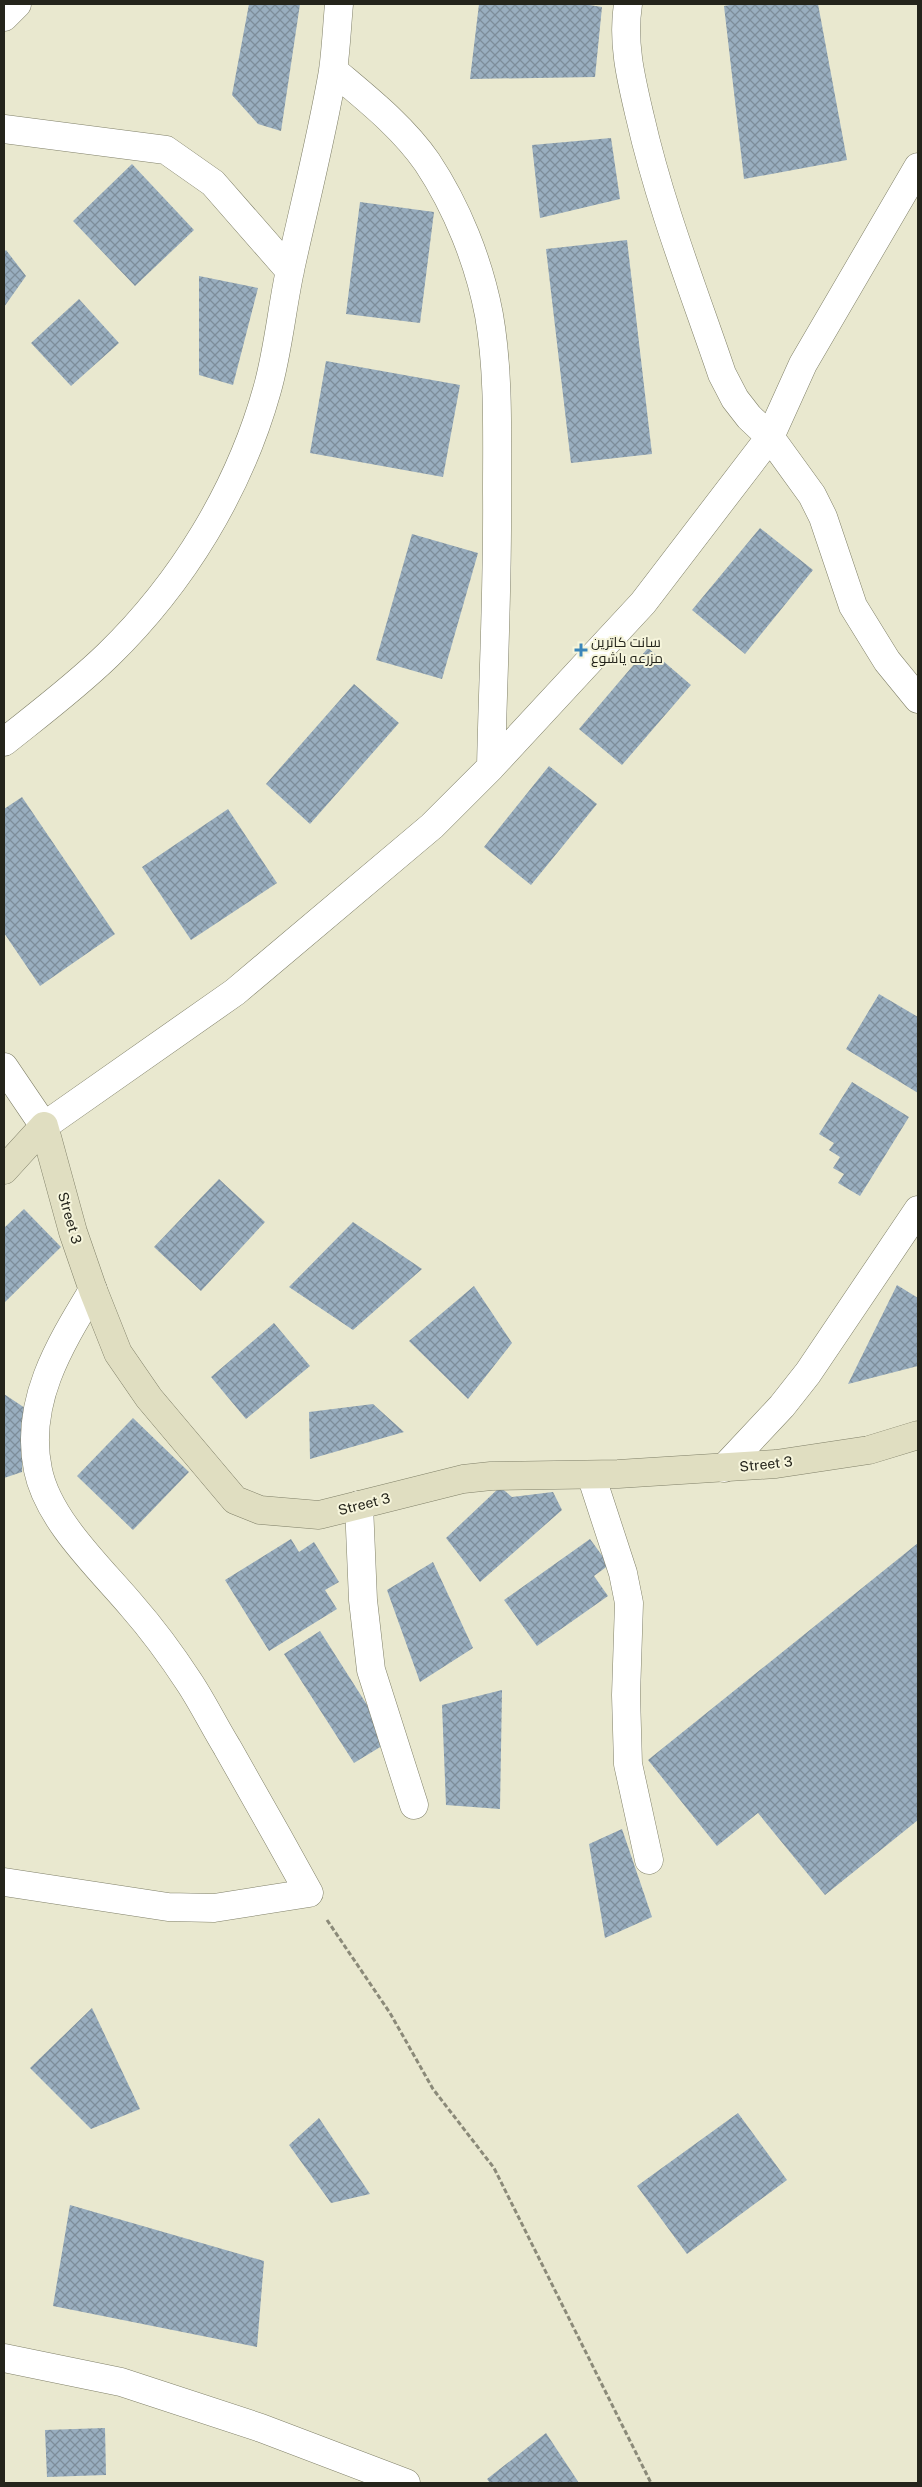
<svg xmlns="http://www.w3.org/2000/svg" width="922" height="2487" font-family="'Public Sans',Cairo,sans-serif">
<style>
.building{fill:url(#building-cross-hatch)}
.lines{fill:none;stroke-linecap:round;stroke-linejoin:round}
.street-casing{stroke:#808069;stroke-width:29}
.secondary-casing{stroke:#808069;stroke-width:29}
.path{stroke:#8b8a79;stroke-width:3;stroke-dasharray:5 2.5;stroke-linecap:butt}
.street{stroke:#fff;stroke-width:28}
.secondary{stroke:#e0dec1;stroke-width:28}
.poi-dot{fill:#3b86ba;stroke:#f6f5dc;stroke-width:2}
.labels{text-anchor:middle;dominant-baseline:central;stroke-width:4;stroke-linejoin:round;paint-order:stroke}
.poi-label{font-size:14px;fill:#24241b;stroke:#f6f5dc;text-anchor:start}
.street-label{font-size:14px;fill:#24241b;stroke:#f6f5dc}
</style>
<defs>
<pattern id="building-cross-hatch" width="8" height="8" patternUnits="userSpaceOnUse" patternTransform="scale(1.25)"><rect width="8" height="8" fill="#99aebf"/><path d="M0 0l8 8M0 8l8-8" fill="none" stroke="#7d8d9a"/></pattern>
</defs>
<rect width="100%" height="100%" fill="#e9e8cf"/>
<path class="building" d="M249,4H300L281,131L258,124L232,95Z
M479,4H583L602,7L595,77L470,79Z
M736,4H818L847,160L744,179L724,6Z
M611,138L620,199L540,218L532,145Z
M132,164L194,230L135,286L73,221Z
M360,202L434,212L420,323L346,314Z
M627,240L652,454L571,463L546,249Z
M6,250L26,276L4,307V252Z
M199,276L258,288L233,385L199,375Z
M79,299L119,343L71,386L31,343Z
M326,361L460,385L443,477L310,453Z
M760,528L813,570L745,654L692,610Z
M412,534L478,553L442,679L376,660Z
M648,648L691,685L622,765L579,729Z
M354,684L399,723L310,824L266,784Z
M549,766L597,804L531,885L484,847Z
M22,797L115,934L40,986L4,933V809Z
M228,809L277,883L191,940L142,867Z
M879,994L918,1017V1093L846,1049Z
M852,1082L909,1117L860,1196L838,1183L844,1174L833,1168L840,1157L829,1150L834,1143L819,1134Z
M219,1179L265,1222L201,1291L154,1247Z
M24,1209L61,1247L4,1303V1228Z
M353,1222L422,1269L353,1330L289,1287Z
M897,1285L918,1298V1366L848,1384Z
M474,1286L512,1343L468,1399L409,1341Z
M274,1323L310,1366L246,1419L211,1377Z
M4,1394L25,1408L22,1472L4,1478Z
M373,1404L404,1432L310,1459L309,1412Z
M133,1418L189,1472L133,1530L77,1476Z
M500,1487L512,1497L553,1492L562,1510L480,1582L446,1538Z
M291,1539L299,1552L314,1542L339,1582L325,1590L337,1609L269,1651L225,1580Z
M590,1539L609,1565L594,1576L608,1596L537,1646L504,1600Z
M918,1543V1820L825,1895L758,1813L717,1846L648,1760Z
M433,1562L473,1648L420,1682L387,1590Z
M320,1631L390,1741L354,1763L284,1654Z
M502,1690L500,1809L446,1805L442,1705Z
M622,1829L652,1917L605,1938L589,1844Z
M92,2008L140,2109L91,2129L30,2068Z
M738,2113L787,2180L687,2254L637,2186Z
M319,2118L370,2194L331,2203L289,2145Z
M70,2205L264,2261L257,2347L53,2306Z
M105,2428L106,2475L47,2477L45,2430Z
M546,2433L579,2483H490L487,2479Z"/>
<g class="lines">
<defs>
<path id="street" d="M628,4C622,43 631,79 640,117C660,205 693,289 722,374L735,399L749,417L770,437L812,495L823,517L853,606L887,661L918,699
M4,17L17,4
M333,70C366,98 402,126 427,162C457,207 479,262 489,315C499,372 497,434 497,492C498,584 493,675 491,767
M4,129L166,150L213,183L290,271
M4,742C39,714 75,687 108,655C182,583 239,490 267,390C279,348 282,304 292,261C306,198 322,135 333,71C336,49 337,26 339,4
M4,1067L44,1126L235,992L432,826L491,767L643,603L770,437L803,364L918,167
M724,1468L782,1406L808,1373L918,1210
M591,1475L623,1573L629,1603L626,1695L628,1764L649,1860
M359,1505L363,1600L371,1670L414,1805
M4,1882L168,1907L214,1908L309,1893C282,1844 255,1796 227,1747C214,1726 203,1703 189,1682C172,1656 153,1630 132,1606C100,1568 48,1520 38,1470C24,1403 59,1346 93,1290
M4,2358L121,2382L261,2428L406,2483"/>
<path id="secondary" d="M44,1126L73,1232L93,1290L118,1353L149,1398L235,1500L260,1510L319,1515L463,1479L491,1476L618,1474L776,1464L869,1450L918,1435
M4,1170L44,1126"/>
</defs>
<use href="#street" class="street-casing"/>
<use href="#secondary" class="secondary-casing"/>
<path class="path" d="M327,1920L390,2013L433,2089L494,2168L651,2483"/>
<use href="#street" class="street"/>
<use href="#secondary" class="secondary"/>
</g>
<path class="poi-dot" d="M578.5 642.5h5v5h5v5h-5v5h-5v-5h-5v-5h5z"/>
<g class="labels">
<g class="poi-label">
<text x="591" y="642">سانت كاترين<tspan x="591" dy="16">مزرعه ياشوع</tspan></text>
</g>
<g class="street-label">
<text transform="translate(70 1218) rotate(74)">Street 3</text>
<text transform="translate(766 1464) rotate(-6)">Street 3</text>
<text transform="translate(364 1504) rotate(-14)">Street 3</text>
</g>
</g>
<rect width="922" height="2487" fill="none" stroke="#24241b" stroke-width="10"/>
</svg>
